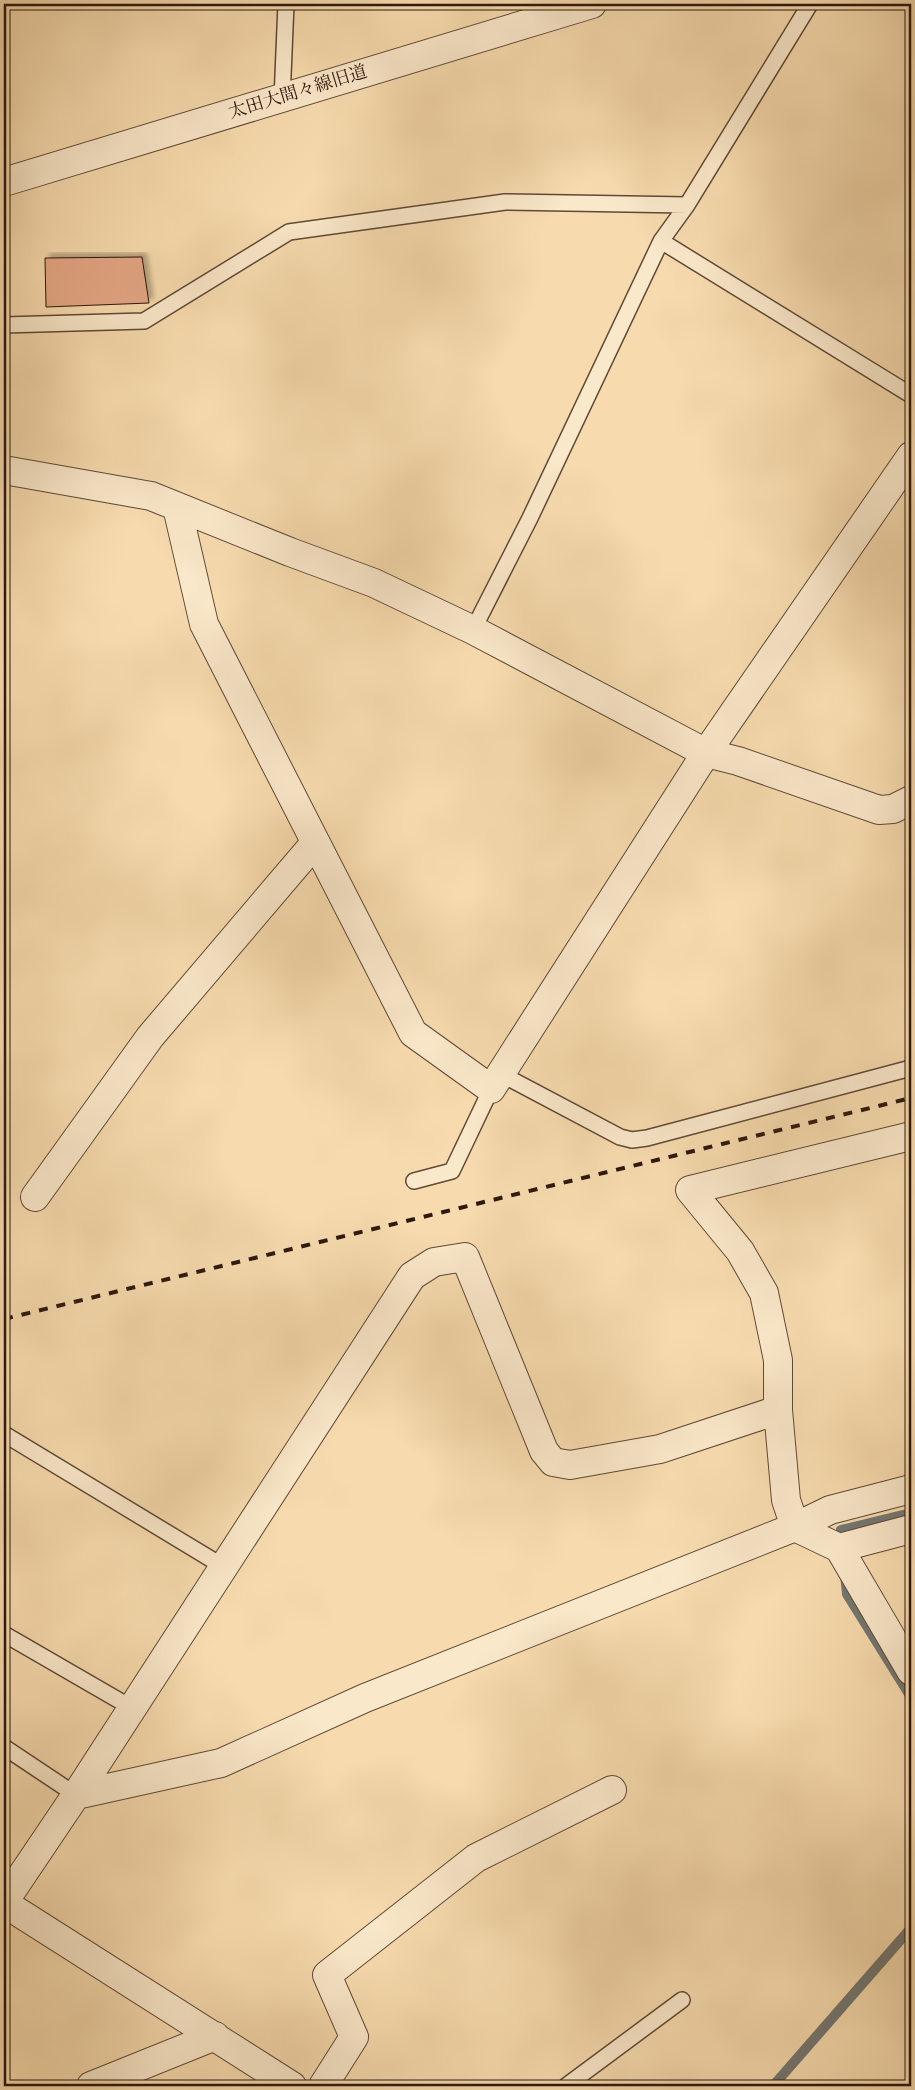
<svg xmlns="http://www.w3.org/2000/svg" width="915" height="2090" font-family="Vollkorn,'Noto Serif JP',serif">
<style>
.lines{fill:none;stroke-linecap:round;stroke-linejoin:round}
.stream{stroke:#737873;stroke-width:10}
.building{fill:#e3a685;stroke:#2d180e;filter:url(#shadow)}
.service-casing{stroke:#604936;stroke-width:18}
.minor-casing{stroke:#604936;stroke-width:30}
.tertiary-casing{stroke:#604936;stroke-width:30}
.service{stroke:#fae8ca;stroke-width:15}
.minor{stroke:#fae8ca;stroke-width:28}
.tertiary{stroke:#fae8ca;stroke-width:28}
.rail{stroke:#2d180e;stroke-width:4;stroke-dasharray:9 9;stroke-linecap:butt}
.labels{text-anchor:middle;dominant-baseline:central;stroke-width:4.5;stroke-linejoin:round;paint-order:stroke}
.street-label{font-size:18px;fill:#2d180e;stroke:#fae8ca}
</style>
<defs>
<filter id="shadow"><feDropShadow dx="4.5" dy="-4.5" stdDeviation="2.5" flood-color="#0004"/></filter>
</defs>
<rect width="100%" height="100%" fill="#f7dbae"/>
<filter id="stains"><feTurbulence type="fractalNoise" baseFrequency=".004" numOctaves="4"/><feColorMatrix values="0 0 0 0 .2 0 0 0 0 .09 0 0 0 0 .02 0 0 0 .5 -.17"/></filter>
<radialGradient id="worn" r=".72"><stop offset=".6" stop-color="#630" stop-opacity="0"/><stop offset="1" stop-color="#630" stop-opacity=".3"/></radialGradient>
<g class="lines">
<path class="stream" d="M843,1547L841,1530L911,1513
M845,1574L847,1594L911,1697
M773,2086L911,1928"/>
</g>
<path class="building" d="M142,257L149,303L46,307L45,258Z"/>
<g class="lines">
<defs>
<path id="service" d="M282,99L286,4
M661,241L911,395
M4,325L144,321L289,232L505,202L687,205
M473,630L530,518L661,241L687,205L810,4
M501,1074L620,1137L632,1140L647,1138L911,1068
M414,1181L452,1171L491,1089
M4,1434L224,1567
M4,1634L132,1708
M4,1747L76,1795
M566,2086L682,2000"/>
<path id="minor" d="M4,470L151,496L290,552L374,583L473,630L706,753L738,761L879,810L893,809L911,800
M177,507L204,624L413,1033L491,1089L706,753L911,456
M911,1136L690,1190L740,1251L764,1293L778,1360V1410L786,1500L795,1527L839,1548L911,1671
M35,1197L150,1037L315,843
M839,1548L911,1529
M76,1795L221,1763L365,1698L795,1527L830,1510L911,1489
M4,1902L76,1795L412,1276L434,1262L465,1257L544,1451L553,1462L570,1465L660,1449L778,1410
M91,2086L215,2036
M323,2086L354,2037L327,1975L476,1858L612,1790"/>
<path id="tertiary" d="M4,182L592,4
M4,1903L292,2086"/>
</defs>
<use href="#service" class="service-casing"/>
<use href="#minor" class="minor-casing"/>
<use href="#tertiary" class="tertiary-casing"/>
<use href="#service" class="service"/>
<use href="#minor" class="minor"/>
<use href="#tertiary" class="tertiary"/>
<path class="rail" d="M4,1319L911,1098"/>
</g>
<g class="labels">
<g class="street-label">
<text transform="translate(298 93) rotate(-17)">太田大間々線旧道</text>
</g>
</g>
<rect width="915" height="2090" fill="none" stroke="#f7dbae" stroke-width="20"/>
<rect x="5" y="5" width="905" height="2080" fill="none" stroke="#2d180e" stroke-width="2.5"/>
<rect x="10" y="10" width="895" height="2070" fill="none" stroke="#2d180e"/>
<rect width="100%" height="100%" filter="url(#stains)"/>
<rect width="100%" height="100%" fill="url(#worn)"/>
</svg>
